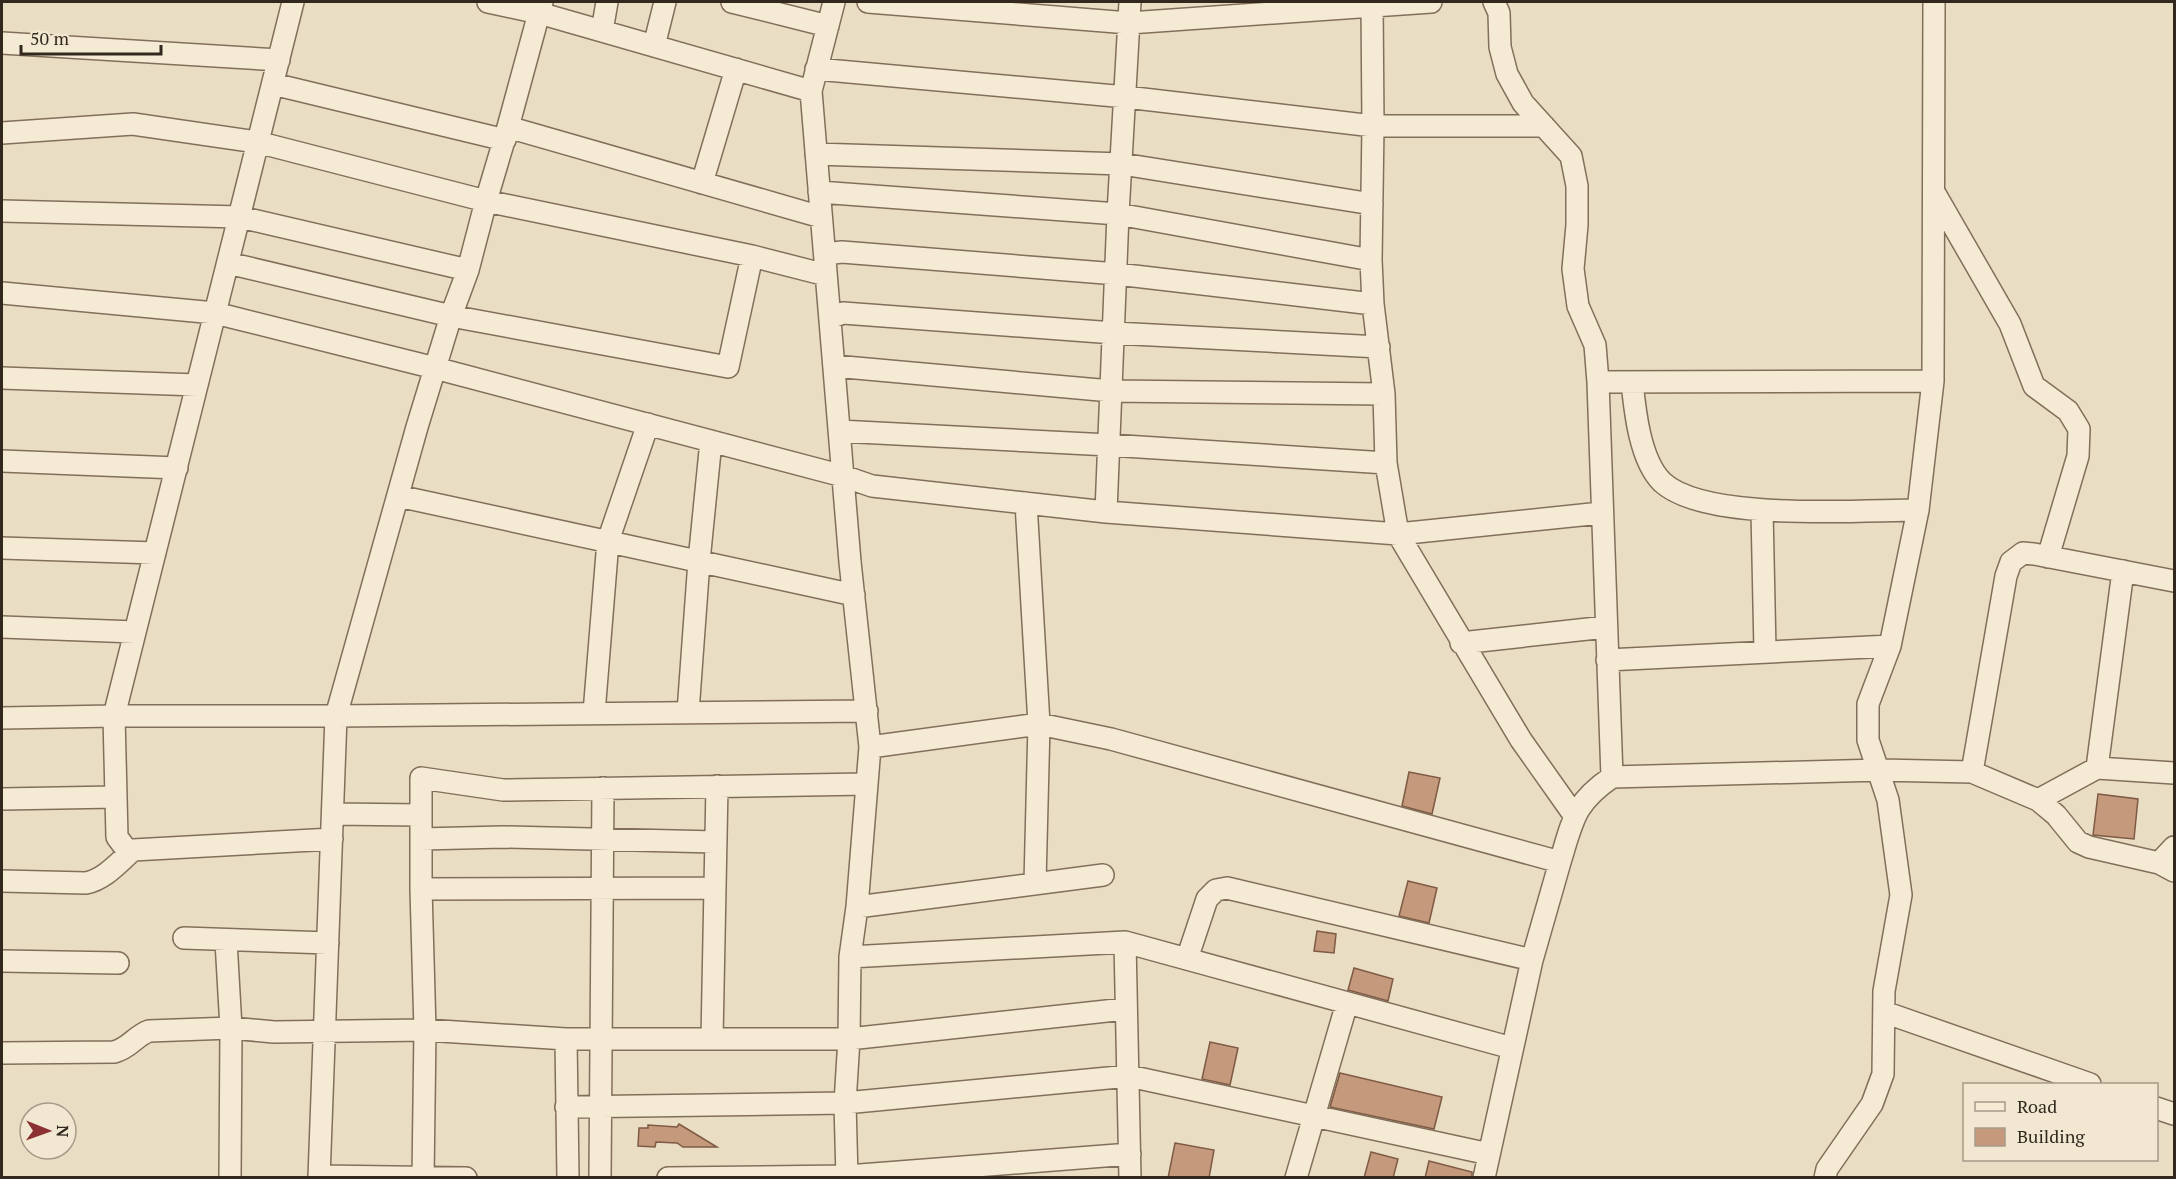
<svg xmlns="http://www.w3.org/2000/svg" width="2176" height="1179" font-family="'PT Serif',serif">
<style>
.building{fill:#c4997c;stroke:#7f5a44;stroke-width:1.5}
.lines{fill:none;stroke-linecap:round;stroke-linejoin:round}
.street-casing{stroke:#826f5b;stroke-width:24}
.street{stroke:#f5ebd5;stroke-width:21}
</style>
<rect width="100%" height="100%" fill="#e9ddc3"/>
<path class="building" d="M1409,772L1440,778L1432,814L1402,806Z
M2098,794L2138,799L2134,839L2093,835Z
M1408,881L1437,888L1429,923L1399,916Z
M1317,931L1336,934L1334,953L1314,951Z
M1354,968L1393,979L1388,1001L1348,990Z
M1210,1042L1238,1048L1230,1085L1202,1079Z
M1340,1073L1442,1097L1434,1129L1330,1107Z
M679,1124L717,1147H683L677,1143L656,1142L655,1147L638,1146L639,1128H648V1125L677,1127Z
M1175,1143L1214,1150L1209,1178H1168Z
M1371,1152L1398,1159L1393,1178H1364Z
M1429,1161L1472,1172V1178H1425Z"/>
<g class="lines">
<defs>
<path id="street" d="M293,2L114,716L117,837L126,849L133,850L332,839
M488,2L539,13L811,91
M732,2L828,26
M834,2L811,91L850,562L870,747L857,907L850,957L849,1039L845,1103L847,1178
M868,2L1129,23L1431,2
M1494,2L1499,13L1500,47L1507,74L1523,103L1571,156L1577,186V225L1573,269L1578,306L1595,345L1598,382L1612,777
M602,31L607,2
M2,43L279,60
M654,46L665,2
M816,69L1126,97L1373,126H1544
M273,84L505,140
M508,127L542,2
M2,133L133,124L257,142L486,201L752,256L826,275
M816,154L1122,164L1372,204
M702,183L736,69
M819,192L1118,214L1371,260
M1934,192L2010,324L2034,386L2068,411L2079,429L2078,456L2048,557
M2,211L240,217L468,270
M821,217L508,127L486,201L468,270L451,316L417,427L336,716L867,711
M825,254L842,252L1117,274L1373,304
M228,263L451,316L728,367L752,256
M2,293L215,313L435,368L843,476L872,486L1106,512L1398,534L1386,463L1384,394L1373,304L1371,260L1373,126L1372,2
M830,318L843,313L1114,333L1379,347
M834,366L1111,391L1384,394
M2,378L197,385
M1598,382L1933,381
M1632,382C1635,412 1640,460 1662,482C1705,522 1858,510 1918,510
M839,431L1109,445L1386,463
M2,461L177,468
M398,496L854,595
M1026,503L1039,724L1035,883
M1762,511L1765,651
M1106,512L1118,214L1130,2
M2,548L155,553
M2,627L135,632
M1461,643L1606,627
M1607,660L1890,646
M688,712L699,561L711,441
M594,713L608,541L648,424
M2,718L114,716H336L319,1178
M870,747L1039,724L1111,739L1560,862L1532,960L1484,1178
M2097,768L2123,571
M1972,772L2006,576L2011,562L2023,553L2034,554L2174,581
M2,799L115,797
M2038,800L2097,768L2174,773
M333,814L421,815
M1574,815L1521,740L1398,534L1601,513
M421,839L503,837L716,842
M1560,862C1573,820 1574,803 1612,777L1880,770L1972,772L2038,800L2056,815L2078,842L2089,847L2159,863L2174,871
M2159,863L2174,847
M2,881L86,883C105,879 118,863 133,850
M421,889L715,888
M857,907L1103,875
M184,938L328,943
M226,941L231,1028L230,1178
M850,957L1125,942
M1187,959L1207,899L1216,890L1227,888L1532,960
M2,961L118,963
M1884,1012L2090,1084
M566,1039L568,1178
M712,1039L717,786
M2,1053L114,1052C130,1048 135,1036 149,1031L231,1028L274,1032L425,1030L566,1039H849L1125,1009
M566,1107L845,1103L1129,1076L1489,1154
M2156,1108L2174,1114
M319,1176L466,1178
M423,1178L425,1030L421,889V778L503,790L866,784
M600,1178L603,788
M668,1178L847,1176L1130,1154
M1130,1178L1125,942L1512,1048
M1296,1178L1347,1003
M1825,1178L1827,1169L1872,1104L1883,1074L1884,991L1901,895L1888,800L1868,740V704L1890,646L1918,510L1933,381L1934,2"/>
</defs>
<use href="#street" class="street-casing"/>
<use href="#street" class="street"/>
</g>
<rect width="2176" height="1179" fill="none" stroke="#33281e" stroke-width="6"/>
<rect x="1963" y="1083" width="195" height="78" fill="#f2e8d2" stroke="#a69b8a" stroke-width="1.5"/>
<rect x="1975" y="1102" width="30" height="9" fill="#f5ebd5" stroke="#a69b8a" stroke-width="1.5"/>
<text x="2017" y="1113" font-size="18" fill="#33281e">Road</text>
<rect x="1975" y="1128" width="30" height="18" fill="#c4997c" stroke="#a69b8a" stroke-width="1.5"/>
<text x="2017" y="1143" font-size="18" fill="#33281e">Building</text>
<g transform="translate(48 1131) rotate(91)"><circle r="28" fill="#f2e8d2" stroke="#a69b8a" stroke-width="1.5"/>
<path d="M0-4.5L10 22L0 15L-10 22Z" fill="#8b3133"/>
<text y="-9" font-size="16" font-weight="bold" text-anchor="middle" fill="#33281e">N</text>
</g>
<path d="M21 45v9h140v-9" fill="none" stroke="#33281e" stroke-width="3"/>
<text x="30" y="45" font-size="18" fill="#33281e" stroke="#f2e8d2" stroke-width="4.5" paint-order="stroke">50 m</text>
</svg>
